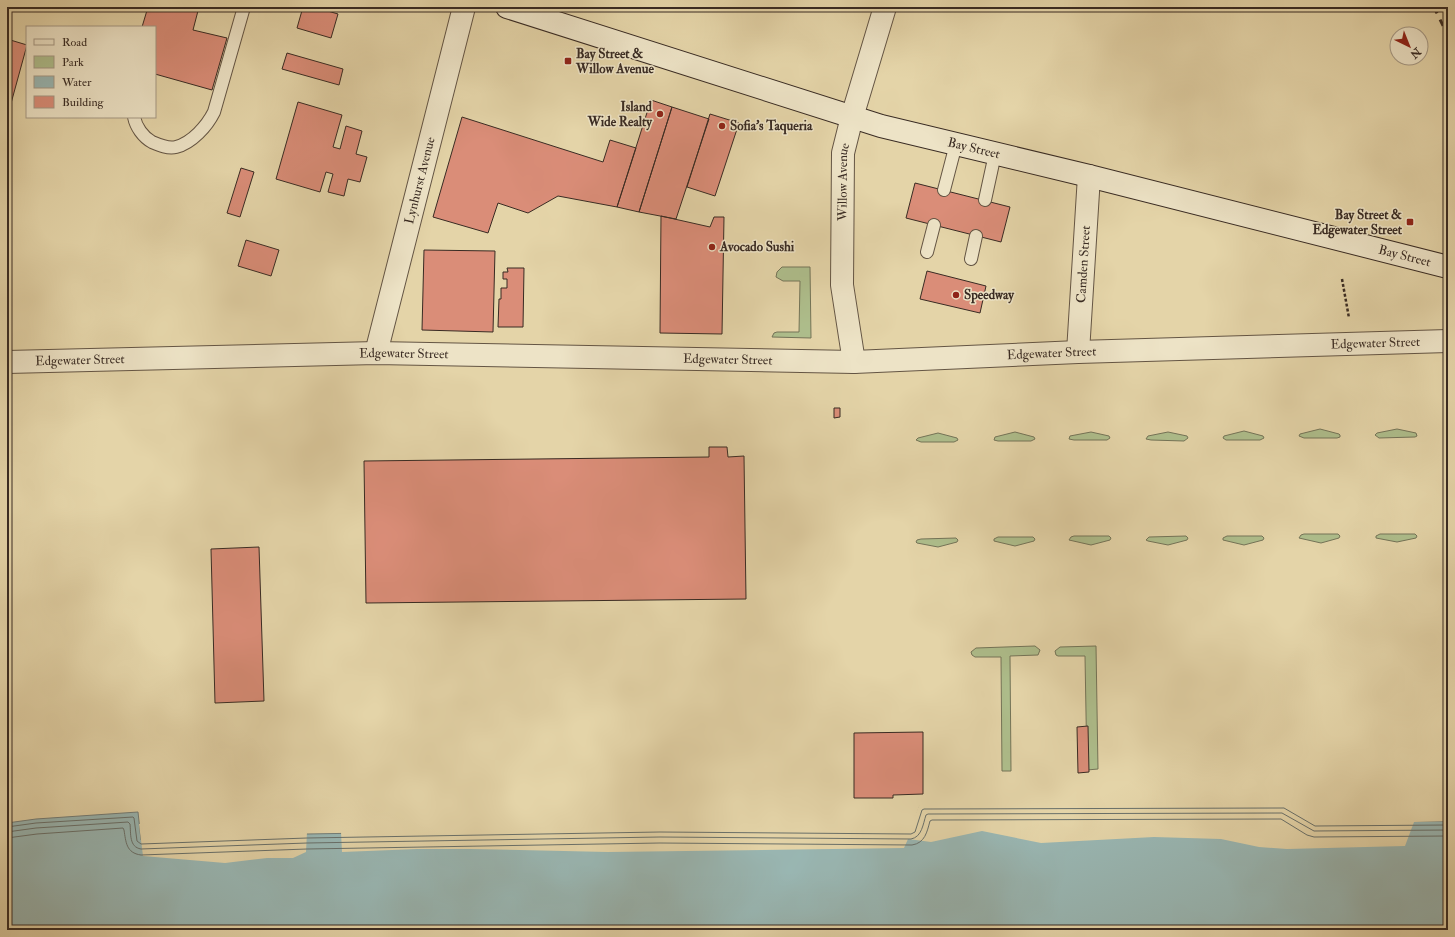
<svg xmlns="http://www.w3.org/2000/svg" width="1455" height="937" font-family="'IM FELL Double Pica',serif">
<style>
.green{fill:#aebe8c;stroke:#747458}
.water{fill:#99b6b2;stroke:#737e79}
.pier{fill:#e4d4a8}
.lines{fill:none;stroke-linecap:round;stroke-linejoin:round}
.shore{stroke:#69706a;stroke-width:1}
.building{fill:#da8d78;stroke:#392b23}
.service-casing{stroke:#645544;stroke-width:14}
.minor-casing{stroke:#645544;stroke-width:24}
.tertiary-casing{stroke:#645544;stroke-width:24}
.secondary-casing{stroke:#392b23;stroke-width:24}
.path{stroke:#392b23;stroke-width:2.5;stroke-dasharray:3 2;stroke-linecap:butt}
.service{stroke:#ede3c6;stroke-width:12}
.minor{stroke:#ede3c6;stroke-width:22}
.tertiary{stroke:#ede3c6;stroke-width:22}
.secondary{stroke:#ede3c6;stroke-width:22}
.rail{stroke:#392b23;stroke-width:3;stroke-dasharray:7 7;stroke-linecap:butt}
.poi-dot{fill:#8f2418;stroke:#ede3c6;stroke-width:1.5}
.labels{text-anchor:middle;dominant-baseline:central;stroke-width:3;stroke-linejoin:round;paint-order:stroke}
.poi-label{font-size:13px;font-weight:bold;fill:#392b23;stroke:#ede3c6;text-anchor:start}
.street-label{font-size:13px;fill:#392b23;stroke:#ede3c6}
</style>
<rect width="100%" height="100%" fill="#e4d4a8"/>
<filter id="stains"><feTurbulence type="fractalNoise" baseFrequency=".005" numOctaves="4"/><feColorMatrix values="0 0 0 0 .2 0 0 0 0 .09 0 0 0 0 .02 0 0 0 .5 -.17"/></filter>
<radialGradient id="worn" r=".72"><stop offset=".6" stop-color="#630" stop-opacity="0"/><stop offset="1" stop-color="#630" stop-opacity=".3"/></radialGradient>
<path class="green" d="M782,267H810L811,338L772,337L774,333L777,332H799L800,281H783L776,277L777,272Z
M1320,429L1339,434L1340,435V437L1337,438H1304L1299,436L1300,434Z
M1397,429L1416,433L1417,436L1415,437L1379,438L1375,435L1377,433Z
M1244,431L1263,436L1264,438L1260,440H1226L1223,438L1224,436Z
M1015,432L1034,437L1035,439L1031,441H998L994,440L995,437Z
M1091,432L1109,436L1110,438L1107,440H1074L1069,439L1070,436Z
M1168,432L1187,436L1188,438L1184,441L1151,440L1146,439L1148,436Z
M938,433L957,438L958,440L954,442H921L916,440L918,438Z
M1304,534H1338L1340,536L1339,538L1321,543L1299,538L1301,535Z
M1380,534H1415L1417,536L1416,538L1397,542L1376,538V536Z
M1074,536H1109L1111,538L1110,540L1091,545L1069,540L1071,537Z
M1186,536L1188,538L1187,540L1168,545L1148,541L1146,540L1149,537Z
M1227,536H1262L1264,538L1263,540L1244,545L1223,540V538Z
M998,537H1033L1035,539L1034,541L1015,546L994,541V539Z
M956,538L958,540L957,542L938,547L917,543L916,542L917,540L921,539Z
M1035,646L1040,650L1038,655L1010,656L1011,771H1002L1001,657H975L972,655L971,652L976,648Z
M1096,646L1098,769L1087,770L1085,656H1058L1056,655L1055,651L1060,647Z"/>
<path class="water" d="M920,805L1315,822L1448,821V930H7V823L36,819L138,812L141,840L307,834L660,828L911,830Z"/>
<path class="pier" d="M1285,802L1315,820L1448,819V821L1414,822L1405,846L1287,849L1259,847L1221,839L1154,837L1041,843L982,831L931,842L908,839L904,848L608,852L471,849H417L342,852L341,832L660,826L910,828L920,803Z
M139,824H141L142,838L307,832L306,852L293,858H267L225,863L143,856Z"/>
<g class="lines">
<path class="shore" d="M7,827L36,823L133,817L134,818L137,841L141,844L307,838L660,832L911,834L915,832L922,810L924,809L1284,808L1315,826L1448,825
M7,832L36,828L128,822L130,824C131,834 129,847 141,849L307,843L660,837L911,839C922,837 923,824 926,815L928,814L1282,813L1314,831L1448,830
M7,838L37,834L123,828L124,830C126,842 126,853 141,855L307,849L660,843L912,845C925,843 927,832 930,821L932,820L1281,819L1307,835L1314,837L1448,836"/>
</g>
<path class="building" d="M148,7H199L193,30L227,38L212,90L155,74V27H142Z
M303,7H314L338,14L331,38L297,28Z
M7,39L27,45L7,118Z
M287,53L343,69L339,85L282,69Z
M651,100L672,107L639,212L617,207Z
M298,102L342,115L333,147L340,149L346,126L362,131L356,154L367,157L360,182L348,179L344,196L328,192L333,174L326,172L320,192L276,179Z
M672,107L709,119L676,219L639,212Z
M710,114L739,123L715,196L687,187Z
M462,117L603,162L610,140L636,148L617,207L558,196L528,213L498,203L488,233L433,217Z
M241,168L254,172L240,217L227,213Z
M915,183L1010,207L1001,242L906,218Z
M661,216L710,227L714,217H724L722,334L660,333Z
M246,240L279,250L271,276L238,266Z
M424,250L495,251L493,332L422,330Z
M507,268H524L523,327H498L499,299H501V288H507V279H503V272H508Z
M927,271L986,286L980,313L920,299Z
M834,408H840V417L834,418Z
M709,447H727L728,457L744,456L746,599L366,603L364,461L709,457Z
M259,547L264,701L215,703L211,549Z
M1088,726L1089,772L1078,773L1077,727Z
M923,732V794L893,795V798H854V733Z"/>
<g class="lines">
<defs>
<path id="service" d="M134,117C136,127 143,137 152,142C159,145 168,149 176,147C192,143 207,126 214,112L244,7
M944,190L956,144
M985,200L995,154
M927,252L934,225
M971,259L976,236"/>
<g id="minor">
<path id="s1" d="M1078,352L1089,176"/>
<path id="s2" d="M376,353L464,7"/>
<path id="s3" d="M854,362L842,285L843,153L852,117L885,7"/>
</g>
<g id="tertiary">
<path id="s4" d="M7,362L376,353L854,362L1078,352L1448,341"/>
</g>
<g id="secondary">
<path id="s5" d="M507,7L881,126L1089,176L1448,267"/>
</g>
</defs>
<use href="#service" class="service-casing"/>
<use href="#minor" class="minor-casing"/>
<use href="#tertiary" class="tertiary-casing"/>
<use href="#secondary" class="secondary-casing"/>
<path class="path" d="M1342,279L1349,318"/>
<use href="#service" class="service"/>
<use href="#minor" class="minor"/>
<use href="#tertiary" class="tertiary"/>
<use href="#secondary" class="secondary"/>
<path class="rail" d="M1434,7L1448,36"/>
</g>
<g class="poi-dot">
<rect x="564" y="57" width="8" height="8" rx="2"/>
<circle cx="660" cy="114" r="4"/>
<circle cx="722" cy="126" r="4"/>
<rect x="1406" y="218" width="8" height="8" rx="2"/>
<circle cx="712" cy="247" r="4"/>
<circle cx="956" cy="295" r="4"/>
</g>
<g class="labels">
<g class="poi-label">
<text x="576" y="54">Bay Street &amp;<tspan x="576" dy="15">Willow Avenue</tspan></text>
<text x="652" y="107" text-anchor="end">Island<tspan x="652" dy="15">Wide Realty</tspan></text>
<text x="730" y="126">Sofia's Taqueria</text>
<text x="1402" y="215" text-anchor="end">Bay Street &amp;<tspan x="1402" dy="15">Edgewater Street</tspan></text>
<text x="720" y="247">Avocado Sushi</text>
<text x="964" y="295">Speedway</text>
</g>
<g class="street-label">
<text stroke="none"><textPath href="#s5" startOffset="488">Bay Street</textPath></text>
<text stroke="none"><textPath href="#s2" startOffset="178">Lynhurst Avenue</textPath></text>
<text stroke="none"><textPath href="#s3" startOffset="181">Willow Avenue</textPath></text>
<text stroke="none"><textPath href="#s5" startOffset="932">Bay Street</textPath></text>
<text stroke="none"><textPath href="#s1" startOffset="88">Camden Street</textPath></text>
<text stroke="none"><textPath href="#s4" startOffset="1369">Edgewater Street</textPath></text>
<text stroke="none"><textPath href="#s4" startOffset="397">Edgewater Street</textPath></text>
<text stroke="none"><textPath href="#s4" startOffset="1045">Edgewater Street</textPath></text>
<text stroke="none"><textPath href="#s4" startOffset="73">Edgewater Street</textPath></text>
<text stroke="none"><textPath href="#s4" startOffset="721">Edgewater Street</textPath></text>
</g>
</g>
<rect width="1455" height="937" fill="none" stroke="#e4d4a8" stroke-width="24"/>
<rect x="8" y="8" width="1439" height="921" fill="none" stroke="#392b23" stroke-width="2"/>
<rect x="12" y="12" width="1431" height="913" fill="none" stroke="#392b23"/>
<rect x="26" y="26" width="130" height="92" fill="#ede3c6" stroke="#a59985"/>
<rect x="34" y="39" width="20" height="6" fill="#ede3c6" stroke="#a59985"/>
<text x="62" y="46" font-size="12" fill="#392b23">Road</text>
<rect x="34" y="56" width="20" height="12" fill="#aebe8c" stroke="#a59985"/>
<text x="62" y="66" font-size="12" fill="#392b23">Park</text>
<rect x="34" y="76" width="20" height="12" fill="#99b6b2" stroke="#a59985"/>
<text x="62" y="86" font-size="12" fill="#392b23">Water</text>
<rect x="34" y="96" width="20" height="12" fill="#da8d78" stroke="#a59985"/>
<text x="62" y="106" font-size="12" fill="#392b23">Building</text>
<g transform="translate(1409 46) rotate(137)"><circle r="19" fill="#ede3c6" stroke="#a59985"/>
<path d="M0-3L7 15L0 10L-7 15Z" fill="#8f2418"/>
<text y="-6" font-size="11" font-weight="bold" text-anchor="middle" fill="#392b23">N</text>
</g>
<rect width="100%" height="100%" filter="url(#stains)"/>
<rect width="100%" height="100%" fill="url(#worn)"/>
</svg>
